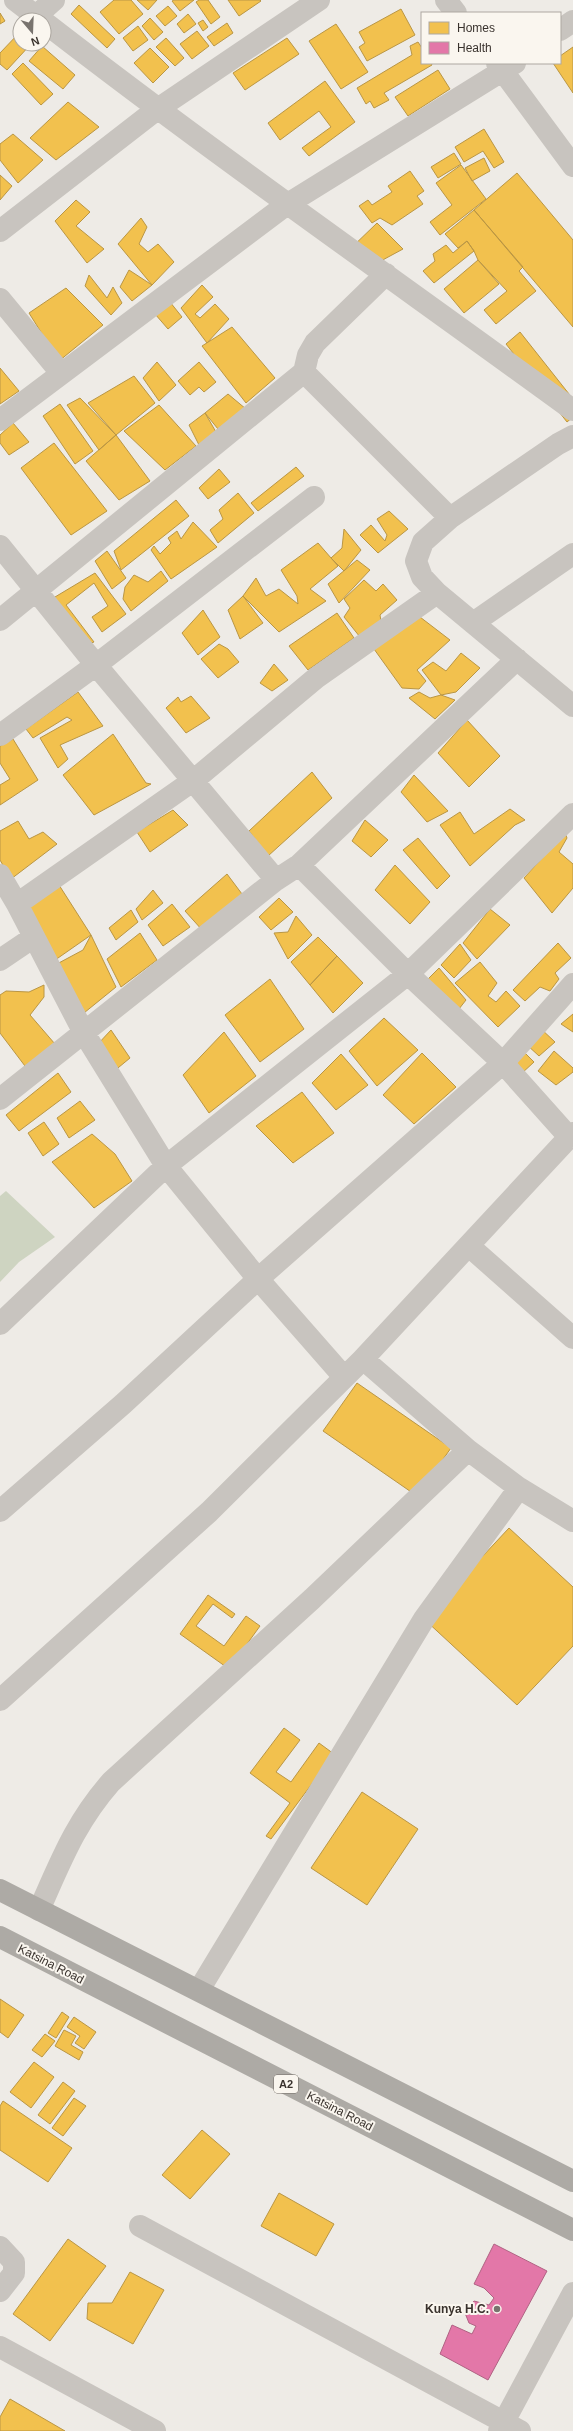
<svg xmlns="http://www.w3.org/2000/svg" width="573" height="2431" font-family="Helvetica,sans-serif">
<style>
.green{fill:#ced4c1}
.homes{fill:#f2c14e;stroke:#ba9644}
.health{fill:#e377a8;stroke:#b06283}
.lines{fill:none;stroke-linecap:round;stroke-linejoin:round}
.minor{stroke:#c8c4bf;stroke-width:22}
.highway{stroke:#adaaa5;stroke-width:22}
.poi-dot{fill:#78736e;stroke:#faf6ef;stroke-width:1.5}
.labels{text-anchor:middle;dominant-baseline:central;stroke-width:4;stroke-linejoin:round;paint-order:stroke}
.shield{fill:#faf6ef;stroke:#736d67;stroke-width:1}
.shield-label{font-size:11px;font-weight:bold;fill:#39322d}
.street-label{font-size:12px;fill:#39322d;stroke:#faf6ef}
.poi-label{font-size:12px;font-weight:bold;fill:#39322d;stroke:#faf6ef;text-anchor:end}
</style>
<rect width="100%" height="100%" fill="#eeebe6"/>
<path class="green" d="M6,1191L55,1237L19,1262L0,1282V1196Z"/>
<path class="homes" d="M114,0H131L143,14L119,34L100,12Z
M137,0H157L148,10Z
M174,0H194L180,11L172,1Z
M199,0H208L220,17L211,24L196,2Z
M228,0H260L261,1L239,16Z
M79,5L115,39L107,48L71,14Z
M168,6L177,16L165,26L156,16Z
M401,9L415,35L367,61L359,47L365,43L359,32Z
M0,13L5,21L0,24Z
M188,14L196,24L184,33L177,24Z
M150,18L163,32L154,40L142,26Z
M203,20L208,27L203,31L198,23Z
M227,23L233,33L214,46L207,37Z
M336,24L368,72L341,89L309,41Z
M138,26L148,40L133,51L123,38Z
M197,31L209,46L192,59L180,44Z
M20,32V44H31L7,70L0,64V53Z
M166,38L184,58L175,66L156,47Z
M287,38L299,54L245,90L233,73Z
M418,42L422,48V63H431L432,65L384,93L389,100L374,108L370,101L366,104L357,88L412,55L410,46Z
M42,46L75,75L63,89L29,61Z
M573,47V93L553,63H560V56Z
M150,48L169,67L153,83L134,63Z
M23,63L53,94L41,105L12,74Z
M438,70L450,89L408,116L395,97Z
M325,81L355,122L309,156L302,148L331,127L319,111L280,140L268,123Z
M68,102L99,127L56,160L30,138Z
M484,129L504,162L494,168L483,151L464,162L455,147Z
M13,134L43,160L18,183L0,160V144Z
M454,153L461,164L438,178L431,167Z
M484,158L490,171L472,181L465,168Z
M461,165L486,199L440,235L430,222L452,205L436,183Z
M410,171L424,191L417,196L423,204L392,225L380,218L372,223L359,206L368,200L372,205L392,192L388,186Z
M517,173L573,240V327L474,210Z
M0,175L12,186L0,200Z
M76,200L90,212L76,226L104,249L87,263L55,221Z
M474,210L523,267L519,271L536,291L496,324L484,310L507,291L478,260L474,251L467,241L458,248L445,234Z
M141,218L147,227L139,244L148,252L158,244L174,262L152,285L118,244Z
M377,223L403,249L366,269L348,251Z
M467,241L474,251L434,283L423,271L435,261L433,254L446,245L453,253Z
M478,260L499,284L464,313L444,289Z
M129,270L152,285L132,301L120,287Z
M89,275L107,298L113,287L122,303L111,315L85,286Z
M202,285L213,297L195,314L200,318L215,304L229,319L207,343L181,308Z
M66,288L103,325L59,361L29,313Z
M170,302L182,317L168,329L155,314Z
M232,327L275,378L246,403L202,346Z
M520,332L573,399V417L567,422L506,344Z
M157,362L176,385L159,401L143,378Z
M199,362L216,382L204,392L199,387L190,395L178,381Z
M0,368L19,391L0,404Z
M134,376L155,403L116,435L88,403Z
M228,394L246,409L218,429L205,413Z
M80,398L116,435L99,450L67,405Z
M60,404L93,451L75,464L43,416Z
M159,405L196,446L165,470L124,431Z
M205,413L216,432L199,445L189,425Z
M13,423L29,442L9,455L0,443V435Z
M116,435L150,481L119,500L86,461Z
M54,443L107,511L71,535L21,468Z
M296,467L304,476L258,511L251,503Z
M219,469L230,482L208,499L199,488Z
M238,493L254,513L218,543L210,530L223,519L219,510Z
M176,500L189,516L121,570L114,551Z
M389,511L408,529L378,553L360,535L371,525L385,541L387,535L377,519Z
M193,522L217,547L171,579L151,550L154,546L160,554L171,543L168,538L177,531L181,539Z
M344,529L361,550L344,571L331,558L342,548Z
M318,543L338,566L310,589L326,601L279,632L243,596L256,578L266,596L279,589L298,604L297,596L281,570Z
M107,551L126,578L112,589L95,561Z
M357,560L370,570L339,603L328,584Z
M161,571L168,581L131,611L123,599L125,587L134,575L148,582Z
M95,573L126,614L102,632L92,617L108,606L94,583L66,605L94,642L85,645L50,600Z
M364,580L376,591L383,584L397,600L380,615L381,621L360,637L344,617L350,608L344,599Z
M243,596L263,623L240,639L228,610Z
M203,610L220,637L198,655L182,633Z
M337,613L354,638L308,670L289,646Z
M420,617L450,640L417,670L426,681L419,689L402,688L374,649Z
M219,644L228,649L239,662L218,678L201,659Z
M461,653L480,668L456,692L441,695L422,670L433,662L446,671Z
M274,664L288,680L272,691L260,683Z
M78,692L103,726L60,745L68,759L58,768L40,738L72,720L67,717L33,738L26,729Z
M419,692L430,698L441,695L455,700L435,719L409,698Z
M191,696L210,718L186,733L166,708L178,697L181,702Z
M467,720L500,756L469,787L438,753Z
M113,734L146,783L151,784L94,815L63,775Z
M13,739L38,780L0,805V785L10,779L0,763V746Z
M312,772L332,798L268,856L249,831Z
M414,775L448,811L427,822L401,792Z
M510,809L525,820L515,825L470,866L440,825L460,812L474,834Z
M173,810L188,825L150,852L137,832Z
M365,820L388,840L371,857L352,841Z
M18,821L29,839L43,832L57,844L11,879L0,860V831Z
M565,833L567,838L559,852L573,864V888L552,913L524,878Z
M418,838L450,876L437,889L403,850Z
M395,865L430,902L410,924L375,890Z
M227,874L242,894L203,931L185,911Z
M59,885L91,935L48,965L24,908Z
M153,890L163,903L142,920L136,909Z
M279,898L293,912L271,930L259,917Z
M172,904L190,927L163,946L148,925Z
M490,909L510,925L477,959L463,943Z
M131,910L138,922L116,940L109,928Z
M296,916L312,935L288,959L274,933L288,932Z
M140,933L157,960L121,987L107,959Z
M91,935L116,987L79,1017L55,965L83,950Z
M318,937L337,956L310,985L291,962Z
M558,943L571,958L555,973L559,979L550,991L540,987L525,1001L513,990Z
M460,944L471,960L454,978L441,965Z
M337,956L363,983L333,1013L310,985Z
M480,962L497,983L488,996L496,1002L506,991L520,1006L498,1027L455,983Z
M439,968L466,1000L455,1014L423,984Z
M270,979L304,1029L260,1062L225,1015Z
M44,985V997L30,1015L55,1044L25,1066L0,1033V995L6,991L29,992Z
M573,1014V1032L561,1024Z
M384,1018L418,1050L377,1086L349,1051Z
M539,1027L555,1042L539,1056L526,1044Z
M111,1030L130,1058L113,1072L97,1045Z
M224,1032L256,1076L209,1113L183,1075Z
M521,1049L534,1062L521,1074L509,1064Z
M554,1051L573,1068V1072L556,1085L538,1071Z
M422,1053L456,1087L414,1124L383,1095Z
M341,1054L368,1085L336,1110L312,1083Z
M58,1073L71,1092L19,1131L6,1115Z
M302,1092L334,1133L293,1163L256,1126Z
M80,1101L95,1120L69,1138L57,1118Z
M44,1122L59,1144L43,1156L28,1133Z
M92,1134L115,1154L132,1181L94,1208L52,1162Z
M357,1383L451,1448L417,1496L323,1431Z
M509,1528L573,1587V1646L517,1705L424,1619Z
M208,1595L235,1614L232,1618L213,1604L196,1626L224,1646L246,1616L260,1626L229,1669L180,1634Z
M284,1728L300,1740L276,1772L291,1782L319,1743L334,1754L271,1839L266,1836L290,1803L250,1773Z
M362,1792L418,1829L367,1905L311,1868Z
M0,1999L24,2015L8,2038L0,2032Z
M62,2012L69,2017L56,2038L48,2033Z
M74,2017L96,2032L84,2049L75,2043L80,2036L67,2027Z
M64,2030L76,2036L71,2045L83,2052L79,2060L55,2046Z
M45,2034L55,2041L42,2057L32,2050Z
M34,2062L54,2077L31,2108L10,2092Z
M63,2082L75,2091L50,2124L38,2115Z
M74,2098L86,2106L63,2136L52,2128Z
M3,2101L72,2148L48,2182L0,2150V2106Z
M202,2130L230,2154L190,2199L162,2175Z
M279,2193L334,2224L316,2256L261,2226Z
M68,2239L106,2266L50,2341L13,2314Z
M130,2272L164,2290L133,2344L87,2319L88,2303H112Z
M10,2399L65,2431H0V2417Z"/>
<path class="health" d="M494,2244L547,2271L488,2380L440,2354L452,2325L472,2334L476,2326L469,2323L465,2313L474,2301L489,2305L494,2298L484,2288L474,2284Z"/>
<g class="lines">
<path class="minor" d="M15,0L41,20
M446,0L456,13
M36,16L54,0
M44,22C217,156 396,281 573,410
M560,30L573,21
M497,63L573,166
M0,231L156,110L319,0
M0,299L61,373
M304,372L450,518
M0,420L286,205L515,63
M0,546L96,665L276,880
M437,593L422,577L416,561L423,542L450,518L558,444L573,436
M0,620L304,372L308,355L315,343L386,274
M473,623L573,554
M0,735L96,665L314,497
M299,865L408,974L503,1063L569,1137
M0,875L17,904L84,1033L166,1166L258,1279L344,1377
M17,904L194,780L316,678L437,593L573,706
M0,960L34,937
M0,1099L276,880L299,865L517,659
M469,1246L573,1338
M0,1324L166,1166L408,974L573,814
M363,1359L468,1450L519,1488L573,1521
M0,1511L123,1404L258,1279L503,1063L573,984
M0,1700L209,1512L363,1359L573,1133
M39,1910C61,1861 75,1823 111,1782L312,1599L468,1450
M199,1990L424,1619L519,1488
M140,2226L520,2431
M0,2247L14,2262V2273L0,2291
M0,2347L155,2431
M499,2431L573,2293"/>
<path class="highway" d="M0,1890L573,2181
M0,1937L573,2230"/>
</g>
<circle class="poi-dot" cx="497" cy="2309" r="4"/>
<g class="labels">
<rect class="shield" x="274" y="2075" width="24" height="18" rx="3"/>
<g class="shield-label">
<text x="286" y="2084">A2</text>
</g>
<g class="street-label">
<text transform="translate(51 1964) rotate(27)">Katsina Road</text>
<text transform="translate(340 2111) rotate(27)">Katsina Road</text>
</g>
<g class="poi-label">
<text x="489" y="2309">Kunya H.C.</text>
</g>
</g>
<rect x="421" y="12" width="140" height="52" fill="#faf6ef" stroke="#ada8a1"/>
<rect x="429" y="22" width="20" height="12" fill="#f2c14e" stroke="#ada8a1"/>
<text x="457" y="32" font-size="12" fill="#39322d">Homes</text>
<rect x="429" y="42" width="20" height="12" fill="#e377a8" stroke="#ada8a1"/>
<text x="457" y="52" font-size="12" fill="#39322d">Health</text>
<g transform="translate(32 32) rotate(161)"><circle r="19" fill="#faf6ef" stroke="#ada8a1"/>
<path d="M0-3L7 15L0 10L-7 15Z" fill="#78736e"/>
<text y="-6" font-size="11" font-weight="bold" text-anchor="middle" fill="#39322d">N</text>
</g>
</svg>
